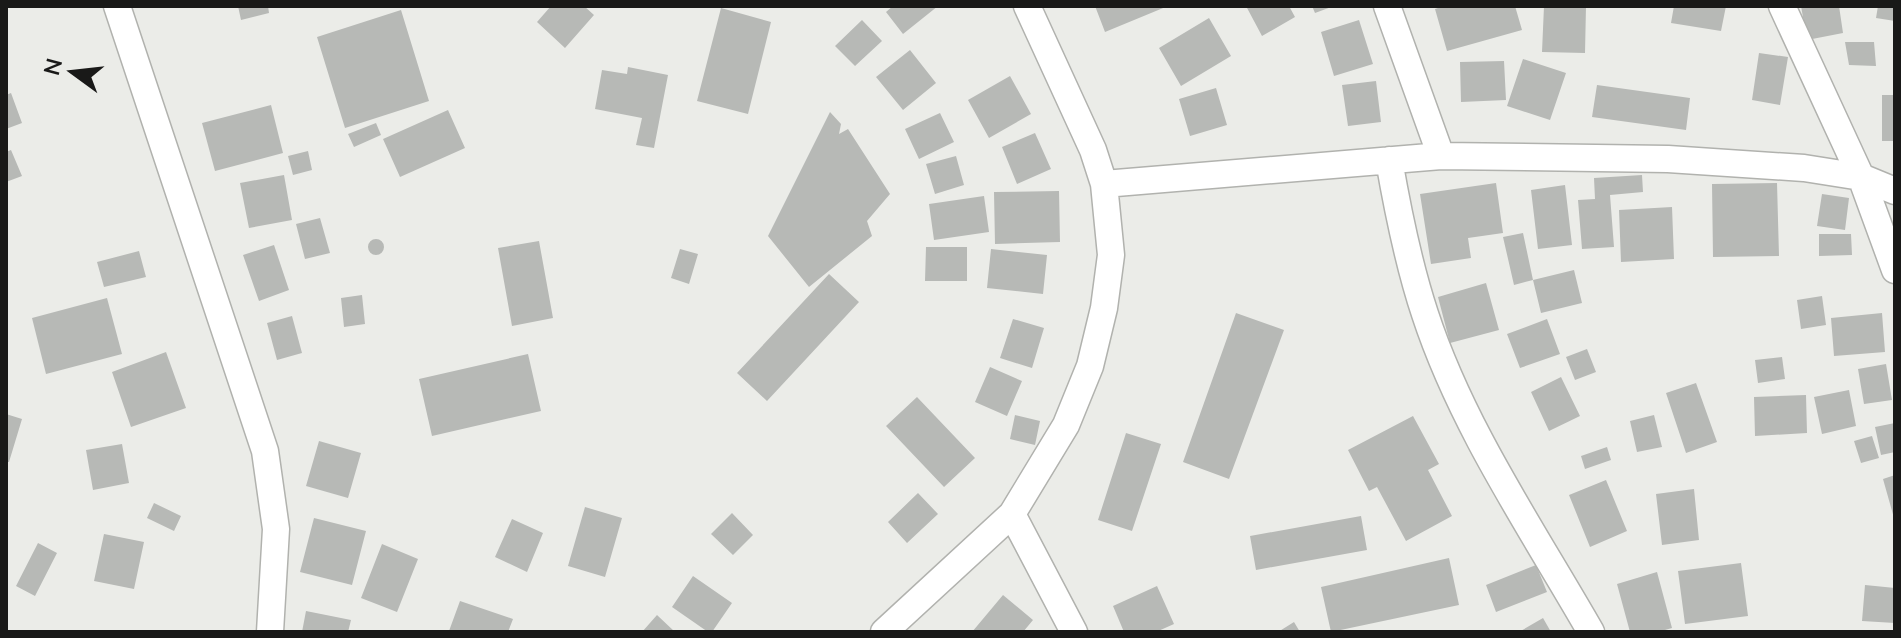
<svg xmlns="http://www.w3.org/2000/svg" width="1901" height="638" font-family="'Nunito Sans',sans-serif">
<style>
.building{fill:#b7b9b6}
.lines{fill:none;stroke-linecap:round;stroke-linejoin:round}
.street-casing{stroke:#b1b2ae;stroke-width:29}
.street{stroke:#fff;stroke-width:26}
</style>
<rect width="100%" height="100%" fill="#ebece8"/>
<path class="building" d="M238,6H268L269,13L241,20Z
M551,6H584L594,15L565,48L537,22Z
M893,6H938L903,34L886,12Z
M1095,6H1168L1105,32Z
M1246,6H1289L1295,17L1262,36Z
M1312,6H1334L1315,13Z
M1444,6H1515L1522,30L1447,51L1435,9Z
M1544,6H1586L1585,53L1542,52Z
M1674,6H1726L1721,31L1671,23Z
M1801,6H1839L1843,33L1807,40Z
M1878,6H1895V21L1876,18Z
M721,8L771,22L748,114L697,101Z
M401,10L429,101L345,128L317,37Z
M1209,18L1231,56L1181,86L1159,48Z
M862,20L882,41L855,66L835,46Z
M1359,20L1373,64L1334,76L1321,32Z
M1845,42H1874L1876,66L1849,65Z
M910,50L936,83L903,110L876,77Z
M1759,53L1788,57L1780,105L1752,100Z
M1523,59L1566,73L1550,120L1507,106Z
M1504,61L1506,100L1461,102L1460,62Z
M628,67L668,75L654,148L636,145L642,118L595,109L602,70L627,74Z
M1010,76L1031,114L989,138L968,100Z
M1376,81L1381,122L1348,126L1342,85Z
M1597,85L1690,98L1686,130L1592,117Z
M1216,88L1227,125L1190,136L1179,99Z
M11,93L22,123L6,129V95Z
M1882,95H1895V141H1882Z
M271,105L283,153L215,171L202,123Z
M448,110L465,148L400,177L383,139Z
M830,112L841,124L839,134L848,129L890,194L867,221L872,236L809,287L768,236Z
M940,113L954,142L919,159L905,129Z
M376,123L381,135L354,147L348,134Z
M1035,133L1051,169L1017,184L1002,147Z
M11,150L22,176L6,182V152Z
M308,151L312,170L293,175L288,156Z
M956,156L964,185L935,194L926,164Z
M284,175L292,220L249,228L240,183Z
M1642,175L1643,192L1610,195L1614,247L1582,249L1578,200L1595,199L1594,178Z
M1496,183L1503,233L1468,238L1471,258L1431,264L1420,194Z
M1777,183L1779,256L1713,257L1712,184Z
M1565,185L1572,245L1538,249L1531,190Z
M1059,191L1060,242L995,244L994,192Z
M1822,194L1849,198L1845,230L1817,226Z
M984,196L989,232L934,240L929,204Z
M1672,207L1674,259L1621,262L1619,210Z
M320,218L330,253L305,259L296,224Z
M1523,233L1533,280L1514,285L1503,237Z
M1819,234H1851L1852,255L1819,256Z
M368 247a8 8 0 1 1 16 0a8 8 0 1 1-16 0Z
M539,241L553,318L512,326L498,248Z
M274,245L289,290L259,301L243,255Z
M926,247H967V281H925Z
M680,249L698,254L689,284L671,278Z
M991,249L1047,255L1043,294L987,288Z
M139,251L146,277L104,287L97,262Z
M1574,270L1582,303L1541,313L1533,280Z
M829,274L859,302L767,401L737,373Z
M1486,283L1499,330L1450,343L1438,297Z
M362,295L365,324L344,327L341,298Z
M1822,296L1826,325L1801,329L1797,300Z
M107,298L122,354L46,374L32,318Z
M1236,313L1284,330L1229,479L1183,462Z
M1882,313L1885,352L1834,356L1831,318Z
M292,316L302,353L277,360L267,323Z
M1013,319L1044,328L1032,368L1000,358Z
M1547,319L1560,354L1520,368L1507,334Z
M1587,349L1596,372L1575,380L1566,357Z
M166,352L186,408L131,427L112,372Z
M528,354L541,411L432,436L419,379Z
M1782,357L1785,379L1758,383L1755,360Z
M1886,364L1892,400L1864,404L1858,369Z
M990,367L1022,381L1007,416L975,402Z
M1561,377L1580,416L1549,431L1531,392Z
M1696,383L1717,442L1686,453L1666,393Z
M1849,390L1856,426L1822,434L1814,397Z
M1806,395L1807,433L1755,436L1754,397Z
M917,397L975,458L944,487L886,426Z
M6,414L22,419L9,462H6Z
M1015,415L1040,421L1035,445L1010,439Z
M1654,415L1662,447L1637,452L1630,421Z
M1413,416L1439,464L1428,470L1452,516L1406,541L1377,487L1369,491L1348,450Z
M1895,423V452L1881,455L1875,427Z
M1126,433L1161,444L1132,531L1098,520Z
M1872,436L1879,458L1861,463L1854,441Z
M319,441L361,453L348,498L306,486Z
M122,444L129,483L93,490L86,450Z
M1607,447L1611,460L1585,469L1581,456Z
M1895,475V517L1894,518L1883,479Z
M1606,480L1627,531L1590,547L1569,495Z
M1694,489L1699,540L1662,545L1656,494Z
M918,493L938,514L907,543L888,522Z
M154,503L181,516L174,531L147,518Z
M585,507L622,518L605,577L568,566Z
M732,513L753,535L733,555L711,534Z
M1361,516L1367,550L1256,570L1250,536Z
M314,518L366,531L352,585L300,572Z
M512,519L543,533L527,572L495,557Z
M104,534L144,542L134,589L94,581Z
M38,543L57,553L35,596L16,586Z
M382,544L418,559L397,612L361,598Z
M1449,558L1459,605L1331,632L1321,587Z
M1741,563L1748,616L1685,624L1678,571Z
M1536,565L1547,592L1496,612L1486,585Z
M1657,572L1672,628L1658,632H1630L1617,584Z
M693,576L732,603L712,632H708L672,607Z
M1865,585L1895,588V623L1862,621Z
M1157,586L1174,624L1156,632H1124L1113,606Z
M1003,595L1033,620L1023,632H972Z
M460,601L513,619L508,632L449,631Z
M306,611L351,620L348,632H302Z
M657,615L675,632H642Z
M1543,618L1551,632H1519Z
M1294,622L1300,632H1278Z"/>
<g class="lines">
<defs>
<path id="street" d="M117,6L265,451L276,529L270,632
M1387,6L1441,156
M1782,6L1861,177L1895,270
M1389,160C1398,212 1408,263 1425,314C1462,427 1532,529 1591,632
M1104,184L1441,156L1668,159L1804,168L1861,177L1895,191
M1012,514L1074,632
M884,632L1012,514L1066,425L1090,366L1104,308L1111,255L1104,184L1093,150L1027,6"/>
</defs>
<use href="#street" class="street-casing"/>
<use href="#street" class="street"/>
</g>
<rect width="1901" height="638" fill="none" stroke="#191918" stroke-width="16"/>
<g transform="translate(72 72) rotate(285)" stroke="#ebece8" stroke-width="6" paint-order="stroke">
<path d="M0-6L14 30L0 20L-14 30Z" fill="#191918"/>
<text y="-12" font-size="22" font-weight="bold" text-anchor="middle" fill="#191918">N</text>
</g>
</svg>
